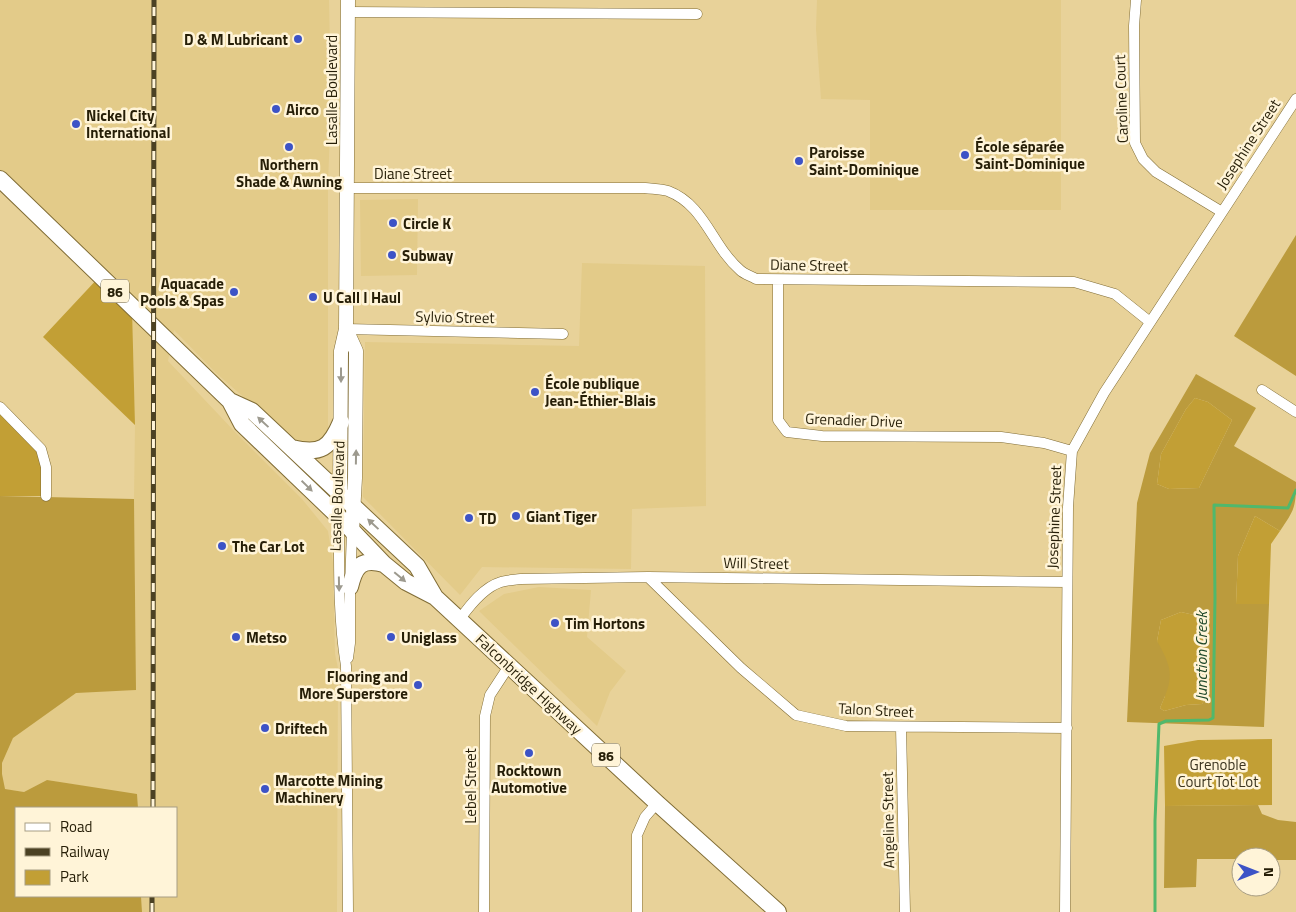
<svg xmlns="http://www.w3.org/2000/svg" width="1296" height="912" font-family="'Titillium Web',sans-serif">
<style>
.built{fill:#e3cb89}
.green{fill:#c29f35}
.forest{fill:#bb9b3d;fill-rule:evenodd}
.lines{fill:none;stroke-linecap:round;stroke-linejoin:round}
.stream{stroke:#50b86c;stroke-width:3}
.street-casing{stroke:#816d36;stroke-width:11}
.secondary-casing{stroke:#816d36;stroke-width:15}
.primary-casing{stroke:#816d36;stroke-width:18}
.street{stroke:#fff;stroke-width:10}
.secondary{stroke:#fff;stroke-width:14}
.primary{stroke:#fff;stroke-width:16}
.rail-casing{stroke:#4b4123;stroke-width:5}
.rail{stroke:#fff4d8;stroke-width:3;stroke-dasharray:9;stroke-linecap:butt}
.oneway{fill:#9d9a8f}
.poi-dot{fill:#3d53c6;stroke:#fff4d8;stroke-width:2}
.labels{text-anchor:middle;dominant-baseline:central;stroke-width:5;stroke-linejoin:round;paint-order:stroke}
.shield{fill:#fff4d8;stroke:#675e46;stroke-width:1}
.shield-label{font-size:14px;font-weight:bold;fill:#261e07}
.poi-label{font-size:15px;font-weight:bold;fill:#261e07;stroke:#fff4d8;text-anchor:start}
.street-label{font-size:15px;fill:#261e07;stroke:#fff4d8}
.park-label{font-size:15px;fill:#3c3520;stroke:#fff4d8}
.water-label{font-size:16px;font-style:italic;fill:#1d4628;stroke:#fff4d8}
</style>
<rect width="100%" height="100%" fill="#e8d299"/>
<path class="built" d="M0,0H329L331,103L328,184V433L321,443L299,445L216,373L174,330L168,361L236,433L302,499L328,531L333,563L335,654L338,668L337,912H142L141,896H176V808H138L137,795L47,780L24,792L4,789L2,774V763L13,738L76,692L136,690L134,499L135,425L132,308L0,178Z
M817,0H1061V210H870V100L821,99L816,29Z
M418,199L417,275L361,276L360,200Z
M582,263L705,266L706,506L632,509L631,569L482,567L460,595L363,497L365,342L579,346Z
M539,587L591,590L587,637L626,671L610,692L597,726L479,611L504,594Z"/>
<path class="green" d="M100,276L132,308L135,425L43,337Z
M1195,398L1208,402L1232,420L1199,488L1169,489L1157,484L1161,454L1186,409Z
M0,414L41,448L47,496H0Z
M1255,516L1280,531L1271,544L1269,604H1236L1238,556Z
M1181,612L1194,615L1202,626V687L1205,699L1202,704L1186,705L1164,711L1160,708L1165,696L1157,641L1161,620Z
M1272,739V805L1165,806L1164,746L1198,740Z"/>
<path class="forest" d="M1296,235V376L1234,336Z
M1196,374L1256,408L1234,446L1296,482C1296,508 1294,510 1280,531L1255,516L1238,556L1236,604H1269L1264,727L1127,722L1137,503L1150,453ZM1195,398L1208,402L1232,420L1199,488L1169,489L1157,484L1161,454L1186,409ZM1181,612L1194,615L1202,626V687L1205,699L1202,704L1186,705L1164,711L1160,708C1174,677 1173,669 1157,641L1161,620Z
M0,496L134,499L136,690L76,693L13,738L2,763V774L5,789L24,792L47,780L137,794L138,808H16V896H141L142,912H0Z
M1258,805L1262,814L1278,820L1296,822V860H1271V857H1241V859H1197L1196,887L1164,888L1165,806Z"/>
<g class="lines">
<path class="stream" d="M1155,912V821L1159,724L1166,721L1209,720L1213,718L1215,598L1214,505L1288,508L1296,490"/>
<defs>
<path id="street" d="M1136,0L1134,26L1135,143L1143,159L1156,172L1222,212
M348,12L697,14
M346,188H645C652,189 661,189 668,191C705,205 712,246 740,270C744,274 751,276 756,279L1074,282L1115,294L1150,322
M778,281V420L787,432L822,436L1001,437L1044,443L1072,451
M346,329L563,334
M1262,390L1296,412
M0,407L41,449L46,467V496
M339,517C339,567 338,617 346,666L348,912
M648,577L741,668L796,715L846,726L1067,728
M460,619C470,605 484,587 501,582C507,580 514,580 521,579L648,577L1067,582
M348,658L350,643V587L352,532
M901,727L905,912
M484,912L485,716L490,695L509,666
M637,912V835L645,817L657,803
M1065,912L1068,507L1072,451L1104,393L1296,99"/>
<path id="secondary" d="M346,329L356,351L355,478L352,532
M340,501L341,351L346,329L348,0"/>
<path id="primary" d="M0,179L230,401L242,424L339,517L384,564L406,582L435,597L657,803L778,912
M230,401L252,411L417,566L435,597
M292,448C321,455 330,448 341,422
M350,587C355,566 361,558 384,564"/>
</defs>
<use href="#street" class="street-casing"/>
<use href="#secondary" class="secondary-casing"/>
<use href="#primary" class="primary-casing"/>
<use href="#street" class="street"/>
<use href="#secondary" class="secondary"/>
<use href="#primary" class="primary"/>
<defs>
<path id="rail" d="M153,808L154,0
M152,912V896"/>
</defs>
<use href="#rail" class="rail-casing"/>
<use href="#rail" class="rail"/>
</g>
<defs><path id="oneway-solid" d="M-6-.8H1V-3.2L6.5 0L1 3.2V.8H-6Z" transform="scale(1.25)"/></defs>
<g class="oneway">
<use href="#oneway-solid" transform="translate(341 375) rotate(90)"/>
<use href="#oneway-solid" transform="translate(263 422) rotate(-137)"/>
<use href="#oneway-solid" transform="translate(356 457) rotate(-89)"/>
<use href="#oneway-solid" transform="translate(307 486) rotate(44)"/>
<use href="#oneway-solid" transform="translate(373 524) rotate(-137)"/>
<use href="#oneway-solid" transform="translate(400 577) rotate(40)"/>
<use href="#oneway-solid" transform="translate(339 584) rotate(89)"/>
</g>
<g class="poi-dot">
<circle cx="298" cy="39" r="5"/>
<circle cx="276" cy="109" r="5"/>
<circle cx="76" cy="124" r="5"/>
<circle cx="289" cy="147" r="5"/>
<circle cx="965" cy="155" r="5"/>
<circle cx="799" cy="161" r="5"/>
<circle cx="393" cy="223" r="5"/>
<circle cx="392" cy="255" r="5"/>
<circle cx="234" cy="292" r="5"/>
<circle cx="313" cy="297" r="5"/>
<circle cx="535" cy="392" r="5"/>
<circle cx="516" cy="516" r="5"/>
<circle cx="469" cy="518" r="5"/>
<circle cx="222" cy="546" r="5"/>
<circle cx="555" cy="623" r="5"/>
<circle cx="236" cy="637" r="5"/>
<circle cx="391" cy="637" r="5"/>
<circle cx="418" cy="685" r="5"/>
<circle cx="265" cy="728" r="5"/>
<circle cx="529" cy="753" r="5"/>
<circle cx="265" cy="789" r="5"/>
</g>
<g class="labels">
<g class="shield">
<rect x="101" y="279.5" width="28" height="23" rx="4"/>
<rect x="592" y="743.5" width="28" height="23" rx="4"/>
</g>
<g class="shield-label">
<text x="115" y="291">86</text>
<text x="606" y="755">86</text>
</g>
<g class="poi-label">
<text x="288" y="39" text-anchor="end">D &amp; M Lubricant</text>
<text x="286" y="109">Airco</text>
<text x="86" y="115">Nickel City<tspan x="86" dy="17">International</tspan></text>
<text x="975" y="146">École séparée<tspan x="975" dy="17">Saint-Dominique</tspan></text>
<text x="809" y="152">Paroisse<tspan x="809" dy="17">Saint-Dominique</tspan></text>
<text x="289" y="164" text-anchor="middle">Northern<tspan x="289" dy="17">Shade &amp; Awning</tspan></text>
<text x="403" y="223">Circle K</text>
<text x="402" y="255">Subway</text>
<text x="224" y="283" text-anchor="end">Aquacade<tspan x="224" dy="17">Pools &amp; Spas</tspan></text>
<text x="323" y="297">U Call I Haul</text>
<text x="545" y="383">École publique<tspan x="545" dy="17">Jean-Éthier-Blais</tspan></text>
<text x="526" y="516">Giant Tiger</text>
<text x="479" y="518">TD</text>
<text x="232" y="546">The Car Lot</text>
<text x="565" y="623">Tim Hortons</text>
<text x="246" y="637">Metso</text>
<text x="401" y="637">Uniglass</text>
<text x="408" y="676" text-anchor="end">Flooring and<tspan x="408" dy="17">More Superstore</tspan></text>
<text x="275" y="728">Driftech</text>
<text x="529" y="770" text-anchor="middle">Rocktown<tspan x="529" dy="17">Automotive</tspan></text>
<text x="275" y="780">Marcotte Mining<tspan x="275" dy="17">Machinery</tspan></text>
</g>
<g class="street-label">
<text transform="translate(331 90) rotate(-90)">Lasalle Boulevard</text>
<text transform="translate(1121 99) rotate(-92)">Caroline Court</text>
<text transform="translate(1248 144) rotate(-57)">Josephine Street</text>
<text x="413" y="173">Diane Street</text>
<text transform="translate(809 265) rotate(1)">Diane Street</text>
<text transform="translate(455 317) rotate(1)">Sylvio Street</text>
<text transform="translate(854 420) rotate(2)">Grenadier Drive</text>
<text transform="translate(337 496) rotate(-88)">Lasalle Boulevard</text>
<text transform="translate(1054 517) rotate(-88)">Josephine Street</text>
<text transform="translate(756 563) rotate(1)">Will Street</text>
<text transform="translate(529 684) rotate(43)">Falconbridge Highway</text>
<text transform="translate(876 710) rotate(3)">Talon Street</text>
<text transform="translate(470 786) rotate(-90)">Lebel Street</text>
<text transform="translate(888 820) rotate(-91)">Angeline Street</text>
</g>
<g class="park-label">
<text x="1218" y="764">Grenoble<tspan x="1218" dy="17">Court Tot Lot</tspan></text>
</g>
<g class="water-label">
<text transform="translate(1201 656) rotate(-90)">Junction Creek</text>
</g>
</g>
<rect x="15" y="807" width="162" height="90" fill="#fff4d8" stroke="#a89e84"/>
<rect x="25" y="823" width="25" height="8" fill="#ffffff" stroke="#a89e84"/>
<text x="60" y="832" font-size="15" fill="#261e07">Road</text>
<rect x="25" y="848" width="25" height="8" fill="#4b4123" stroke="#a89e84"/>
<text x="60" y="857" font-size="15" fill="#261e07">Railway</text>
<rect x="25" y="870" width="25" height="15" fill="#c29f35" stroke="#a89e84"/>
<text x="60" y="882" font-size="15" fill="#261e07">Park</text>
<g transform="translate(1256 872) rotate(90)"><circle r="24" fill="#fff4d8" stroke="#a89e84"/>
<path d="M0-4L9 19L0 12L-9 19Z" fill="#3d53c6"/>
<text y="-8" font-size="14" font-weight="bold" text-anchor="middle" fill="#261e07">N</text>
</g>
</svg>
